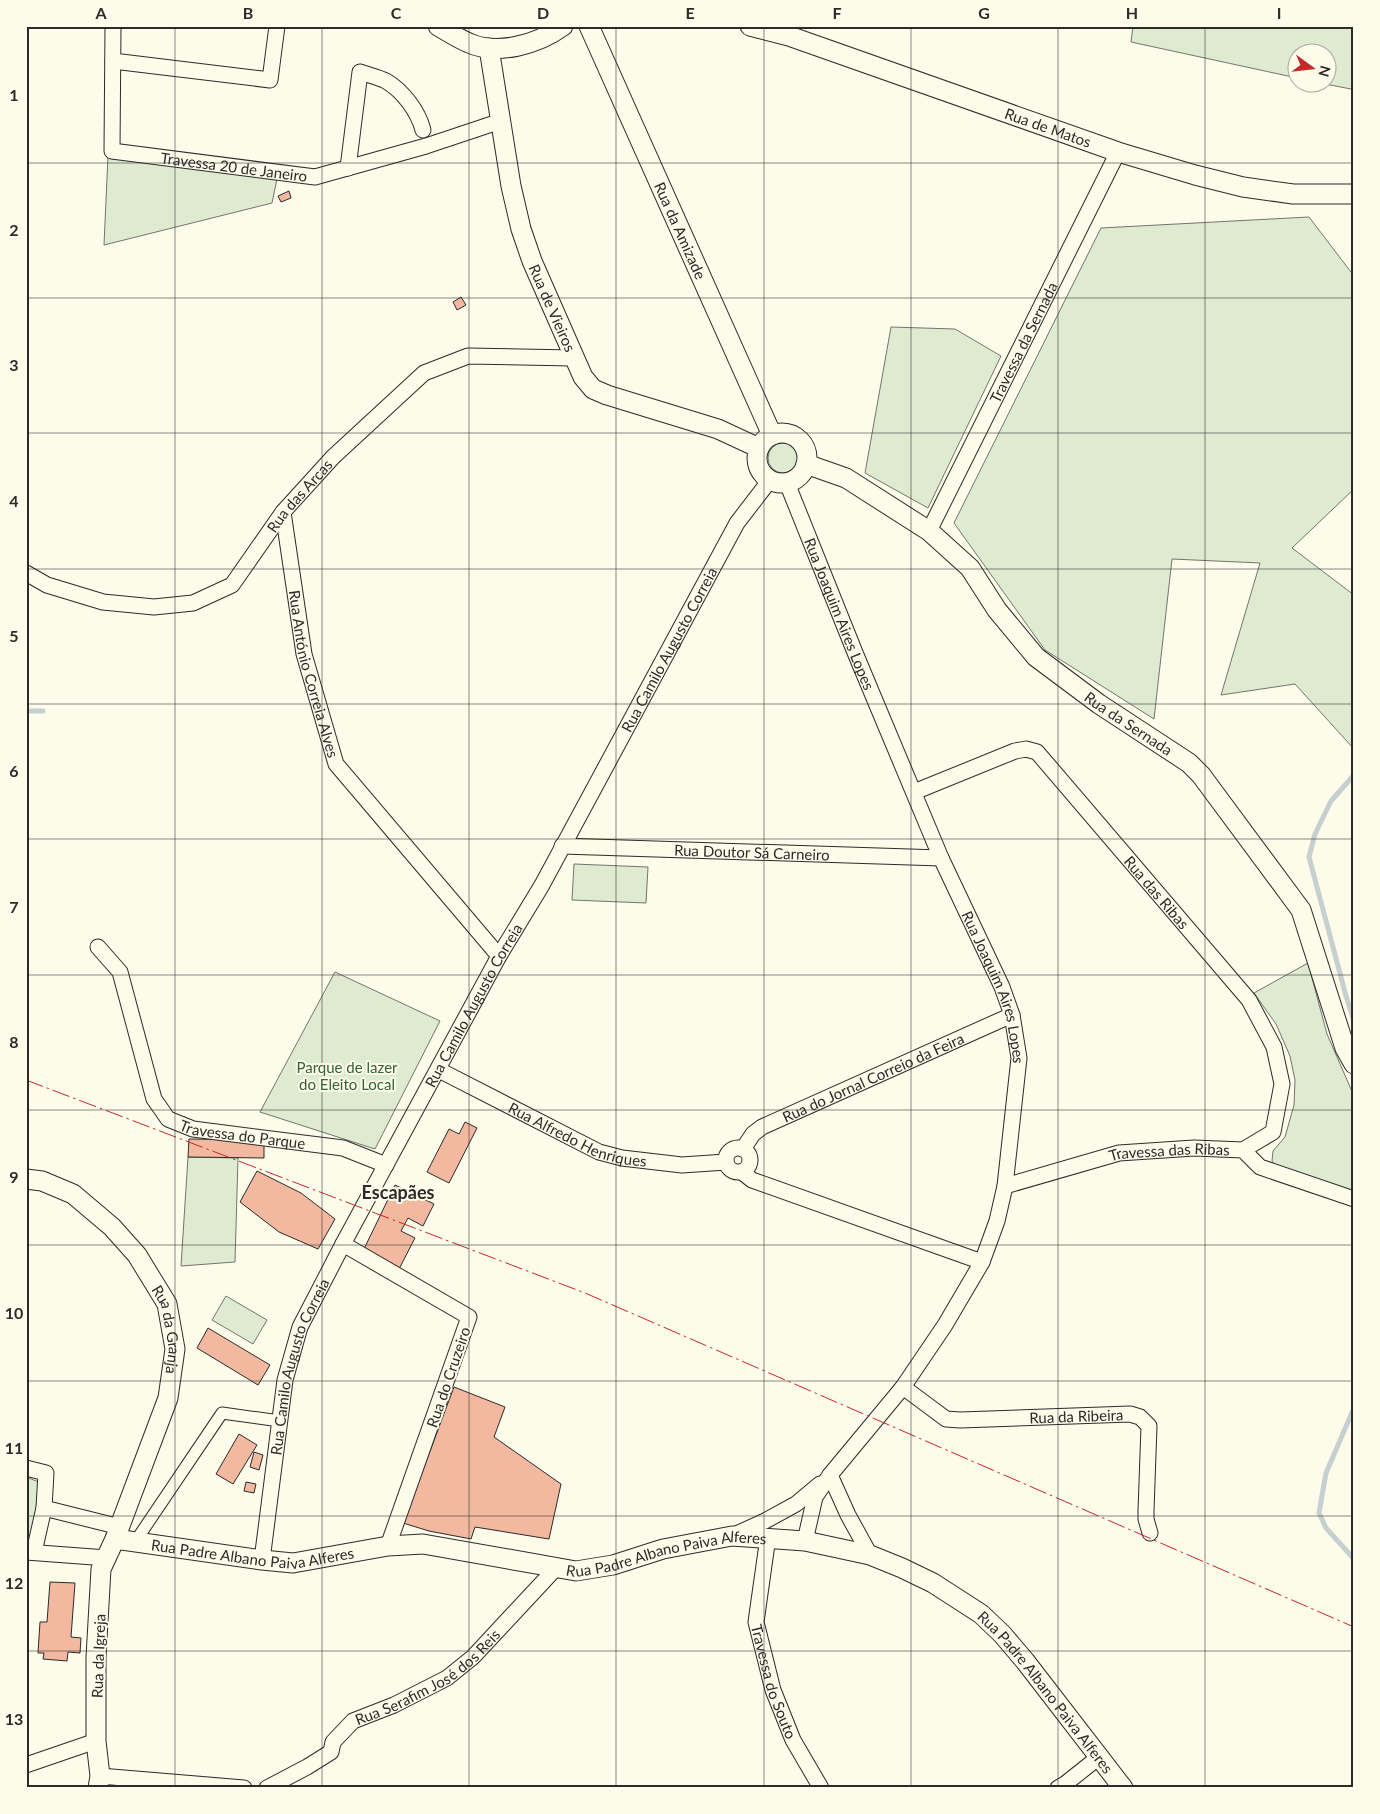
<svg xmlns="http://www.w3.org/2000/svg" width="1380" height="1814" font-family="Lato,sans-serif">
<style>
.green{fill:#deebd1;stroke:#74746e}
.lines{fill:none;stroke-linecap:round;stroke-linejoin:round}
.stream{stroke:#c7d0d0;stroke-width:5}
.building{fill:#f2b8a0;stroke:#2b2b2b}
.pedestrian-casing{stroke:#2b2b2b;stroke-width:13}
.minor-casing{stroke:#2b2b2b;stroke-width:17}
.tertiary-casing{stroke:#2b2b2b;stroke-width:21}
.pedestrian{stroke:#fdfbea;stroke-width:11}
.minor{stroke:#fdfbea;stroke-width:15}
.tertiary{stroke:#fdfbea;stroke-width:19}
.power{stroke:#c62828;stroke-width:1;stroke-dasharray:18 4 2.5 4;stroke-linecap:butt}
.grid{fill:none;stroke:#2b2b2b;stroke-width:1;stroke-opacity:0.55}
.labels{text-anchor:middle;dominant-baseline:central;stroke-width:4;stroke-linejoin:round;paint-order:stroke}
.street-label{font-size:15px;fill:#2b2b2b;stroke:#fdfbea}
.park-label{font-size:15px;fill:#34623c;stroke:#fdfbea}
.quarter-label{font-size:18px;font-weight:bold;fill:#2b2b2b;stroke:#fdfbea}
.neatline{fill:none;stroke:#2b2b2b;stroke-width:2}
.grid-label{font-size:16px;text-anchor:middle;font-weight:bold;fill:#2b2b2b}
</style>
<rect width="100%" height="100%" fill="#fdfbea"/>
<path class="green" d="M1133,26H1354V91L1351,89L1320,83L1328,82V52H1298L1297,78L1131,42Z
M108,156L277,179L272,203L104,245Z
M1309,217L1354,276V489L1292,548L1354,595V749L1295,684L1221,695L1260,563L1172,559L1154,719L1045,650L954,523L1101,228Z
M891,327L955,329L1001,356L928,508L865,473Z
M768 458a15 15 0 1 1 30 0a15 15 0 1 1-30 0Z
M574,864L648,867L646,903L572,900Z
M1308,963L1327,1034L1354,1096V1193L1277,1167L1272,1161L1273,1151L1285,1137L1294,1105L1295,1080L1290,1056L1276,1024L1254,993Z
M335,972L440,1021L375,1149L260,1112Z
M188,1157L238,1158L235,1262L181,1266Z
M226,1296L267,1320L253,1344L212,1320Z
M26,1477L44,1484L31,1540H26Z"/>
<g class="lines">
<path class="stream" d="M27,711H43
M1354,775L1331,801L1315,834L1309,857L1346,996L1354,1021
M1354,1408L1326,1473L1319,1513L1326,1528L1354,1559"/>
</g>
<path class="building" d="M289,191L291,198L281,202L278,196Z
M461,297L466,305L457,310L453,302Z
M465,1122L477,1128L449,1183L427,1172L449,1129L459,1134Z
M189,1139L264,1140V1158L188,1157Z
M257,1171L301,1193L335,1219L318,1249L279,1232L240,1202Z
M395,1185L434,1204L423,1226L408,1218L401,1231L415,1238L399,1269L363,1251Z
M208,1328L270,1365L258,1385L197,1348Z
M454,1387L505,1407L494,1437L561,1484L549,1539L475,1527L471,1539L429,1531L403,1523Z
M239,1434L257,1445L233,1484L216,1474Z
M254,1452L263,1455L259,1470L250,1467Z
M246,1482L256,1484L254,1493L244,1491Z
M50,1582L75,1583L71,1637L81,1638L80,1653L68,1652L67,1661L43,1659L44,1653H38L40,1622H47Z"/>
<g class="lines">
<defs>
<path id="pedestrian" d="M135,1542L222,1413L280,1421"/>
<g id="minor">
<path id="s1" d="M113,26L112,151L315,177L426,146L501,121"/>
<path d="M113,61L270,80L277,26"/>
<path d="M348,168L360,72C368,75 378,77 386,81C403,91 418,111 423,130"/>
<path id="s2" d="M787,483L856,655L941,858L1002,987L1012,1015L1019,1058L1005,1186L997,1221L982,1262L945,1325L903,1387L830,1475L815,1497L805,1541"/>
<path id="s3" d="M283,512L304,654L336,764L499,956"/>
<path id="s4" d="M929,531L1118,152"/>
<path id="s5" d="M26,573L47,585L103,602L154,607L193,603L232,585L283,512L333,457L424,373L468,356L573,358"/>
<path id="s6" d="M914,792L1015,751L1026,749L1037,752L1249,1000L1274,1047L1282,1084L1273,1132L1243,1150"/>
<path id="s7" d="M562,846L941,858"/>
<path id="s8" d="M98,947L120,972L154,1099L168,1119L193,1129L343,1148L386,1165"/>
<path id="s9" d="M439,1070L599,1152L622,1158L682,1165L726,1162"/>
<circle cx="738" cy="1160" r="12"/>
<path id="s10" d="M743,1149L753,1134L762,1127L1012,1015"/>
<path d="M742,1172L752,1180L982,1262"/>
<path id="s11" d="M1005,1186L1119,1153L1194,1148L1243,1150L1260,1167L1354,1199"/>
<path d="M343,1244L469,1317L388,1546"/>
<path id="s12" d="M903,1387L946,1419L960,1420L1130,1414L1140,1417L1149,1426L1146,1511V1519L1150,1533"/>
<path d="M26,1468L46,1473L44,1508"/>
<path d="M830,1475L848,1515L870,1555"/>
<path d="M732,1536L765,1521L796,1504L820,1484"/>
<path id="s13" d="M768,1537L756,1622L773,1690L793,1740L821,1788"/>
<path d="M26,1552L107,1558"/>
<path d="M34,1552L44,1508L120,1527"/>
<path id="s14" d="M262,1560L285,1380L300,1327L343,1244L499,956L542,885L737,523L770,480"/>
<path d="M26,1765L96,1741"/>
<path d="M100,1776L244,1788"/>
<path id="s15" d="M267,1788L307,1767L331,1752L333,1742L353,1721L394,1705L447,1678L473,1657L556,1568"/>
<path d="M1058,1788L1065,1784L1099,1757"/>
</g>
<g id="tertiary">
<path d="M438,26C448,32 459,39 469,43C498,56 538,44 563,26"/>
<path id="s16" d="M589,26L772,435"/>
<path id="s17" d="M750,26L789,36L1118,152L1195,175L1243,187L1293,194H1354"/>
<path id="s18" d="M489,48L511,186L521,229L532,261L583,377L593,389L607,395L718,429L759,448"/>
<circle cx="782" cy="458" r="25"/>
<path id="s19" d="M806,464L846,478L929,531L970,568L997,610L1036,657L1099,704L1189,763L1201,775L1301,910L1345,1048L1354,1064"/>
<path id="s20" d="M26,1179L42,1181L73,1194L112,1227L137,1255L167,1304L175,1349L168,1398L115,1539L101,1569L96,1657V1741L100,1776L98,1788"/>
<path id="s21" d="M115,1539L262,1560L293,1563L388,1546L423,1544L576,1571L613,1565L663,1549L732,1536L805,1541L870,1555L902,1568L933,1583L981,1614L1002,1634L1025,1661L1123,1788"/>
</g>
</defs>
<use href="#pedestrian" class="pedestrian-casing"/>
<use href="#minor" class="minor-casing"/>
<use href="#tertiary" class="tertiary-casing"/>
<use href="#pedestrian" class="pedestrian"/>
<use href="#minor" class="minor"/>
<use href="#tertiary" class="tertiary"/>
<path class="power" d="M26,1080L585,1293L1354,1627"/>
</g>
<path class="grid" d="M175,26V1788M322,26V1788M469,26V1788M616,26V1788M764,26V1788M911,26V1788M1058,26V1788M1205,26V1788M26,163H1354M26,298H1354M26,433H1354M26,569H1354M26,704H1354M26,839H1354M26,975H1354M26,1110H1354M26,1245H1354M26,1381H1354M26,1516H1354M26,1651H1354"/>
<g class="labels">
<g class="street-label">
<text stroke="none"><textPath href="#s17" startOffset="315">Rua de Matos</textPath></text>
<text stroke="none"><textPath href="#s1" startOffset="248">Travessa 20 de Janeiro</textPath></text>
<text stroke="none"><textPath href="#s16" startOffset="224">Rua da Amizade</textPath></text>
<text stroke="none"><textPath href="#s18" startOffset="269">Rua de Vieiros</textPath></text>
<text stroke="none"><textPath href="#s4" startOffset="211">Travessa da Sernada</textPath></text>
<text stroke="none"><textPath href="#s5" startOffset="328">Rua das Arcas</textPath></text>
<text stroke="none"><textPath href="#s2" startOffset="141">Rua Joaquim Aires Lopes</textPath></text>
<text stroke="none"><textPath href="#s14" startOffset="1008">Rua Camilo Augusto Correia</textPath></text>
<text stroke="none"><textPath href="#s3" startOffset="165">Rua António Correia Alves</textPath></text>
<text stroke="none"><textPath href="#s19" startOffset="421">Rua da Sernada</textPath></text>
<text stroke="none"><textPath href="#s7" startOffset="190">Rua Doutor Sá Carneiro</textPath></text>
<text stroke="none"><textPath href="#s6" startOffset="316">Rua das Ribas</textPath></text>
<text stroke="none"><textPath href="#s2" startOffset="546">Rua Joaquim Aires Lopes</textPath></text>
<text stroke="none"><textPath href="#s14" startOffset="602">Rua Camilo Augusto Correia</textPath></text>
<text stroke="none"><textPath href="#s10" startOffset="151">Rua do Jornal Correio da Feira</textPath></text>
<text stroke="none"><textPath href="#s9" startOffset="154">Rua Alfredo Henriques</textPath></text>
<text stroke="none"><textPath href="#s8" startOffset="266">Travessa do Parque</textPath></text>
<text stroke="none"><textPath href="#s11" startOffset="169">Travessa das Ribas</textPath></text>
<text stroke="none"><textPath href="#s20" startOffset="221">Rua da Granja</textPath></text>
<text stroke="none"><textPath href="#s14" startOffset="198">Rua Camilo Augusto Correia</textPath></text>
<text transform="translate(448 1377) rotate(-71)">Rua do Cruzeiro</text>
<text stroke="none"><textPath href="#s12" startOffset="184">Rua da Ribeira</textPath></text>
<text stroke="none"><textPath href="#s21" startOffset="139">Rua Padre Albano Paiva Alferes</textPath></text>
<text stroke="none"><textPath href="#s21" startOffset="559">Rua Padre Albano Paiva Alferes</textPath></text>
<text transform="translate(98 1656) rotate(-88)">Rua da Igreja</text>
<text stroke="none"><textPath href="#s15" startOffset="200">Rua Serafim José dos Reis</textPath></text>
<text stroke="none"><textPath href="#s13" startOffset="148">Travessa do Souto</textPath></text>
<text stroke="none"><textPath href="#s21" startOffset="994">Rua Padre Albano Paiva Alferes</textPath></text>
</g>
<g class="park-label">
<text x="347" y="1067">Parque de lazer<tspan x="347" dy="17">do Eleito Local</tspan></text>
</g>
<g class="quarter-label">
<text x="398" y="1192">Escapães</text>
</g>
</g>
<rect width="1380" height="1814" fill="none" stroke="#fdfbea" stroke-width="55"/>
<g transform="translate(1312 68) rotate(105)"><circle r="24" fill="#fdfbea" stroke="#a9a89e"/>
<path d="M0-4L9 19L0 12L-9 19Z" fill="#c62828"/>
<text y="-8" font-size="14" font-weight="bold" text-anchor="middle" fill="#2b2b2b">N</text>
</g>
<rect x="28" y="28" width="1324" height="1758" class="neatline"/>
<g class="grid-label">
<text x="101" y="19">A</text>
<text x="248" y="19">B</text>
<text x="396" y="19">C</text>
<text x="543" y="19">D</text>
<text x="690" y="19">E</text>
<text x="837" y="19">F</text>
<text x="984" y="19">G</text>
<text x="1132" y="19">H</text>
<text x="1279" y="19">I</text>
<text x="14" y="101">1</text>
<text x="14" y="236">2</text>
<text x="14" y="371">3</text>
<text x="14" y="507">4</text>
<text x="14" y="642">5</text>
<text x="14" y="777">6</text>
<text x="14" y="913">7</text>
<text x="14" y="1048">8</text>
<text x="14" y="1183">9</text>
<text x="14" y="1319">10</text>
<text x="14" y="1454">11</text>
<text x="14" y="1589">12</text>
<text x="14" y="1725">13</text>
</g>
</svg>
